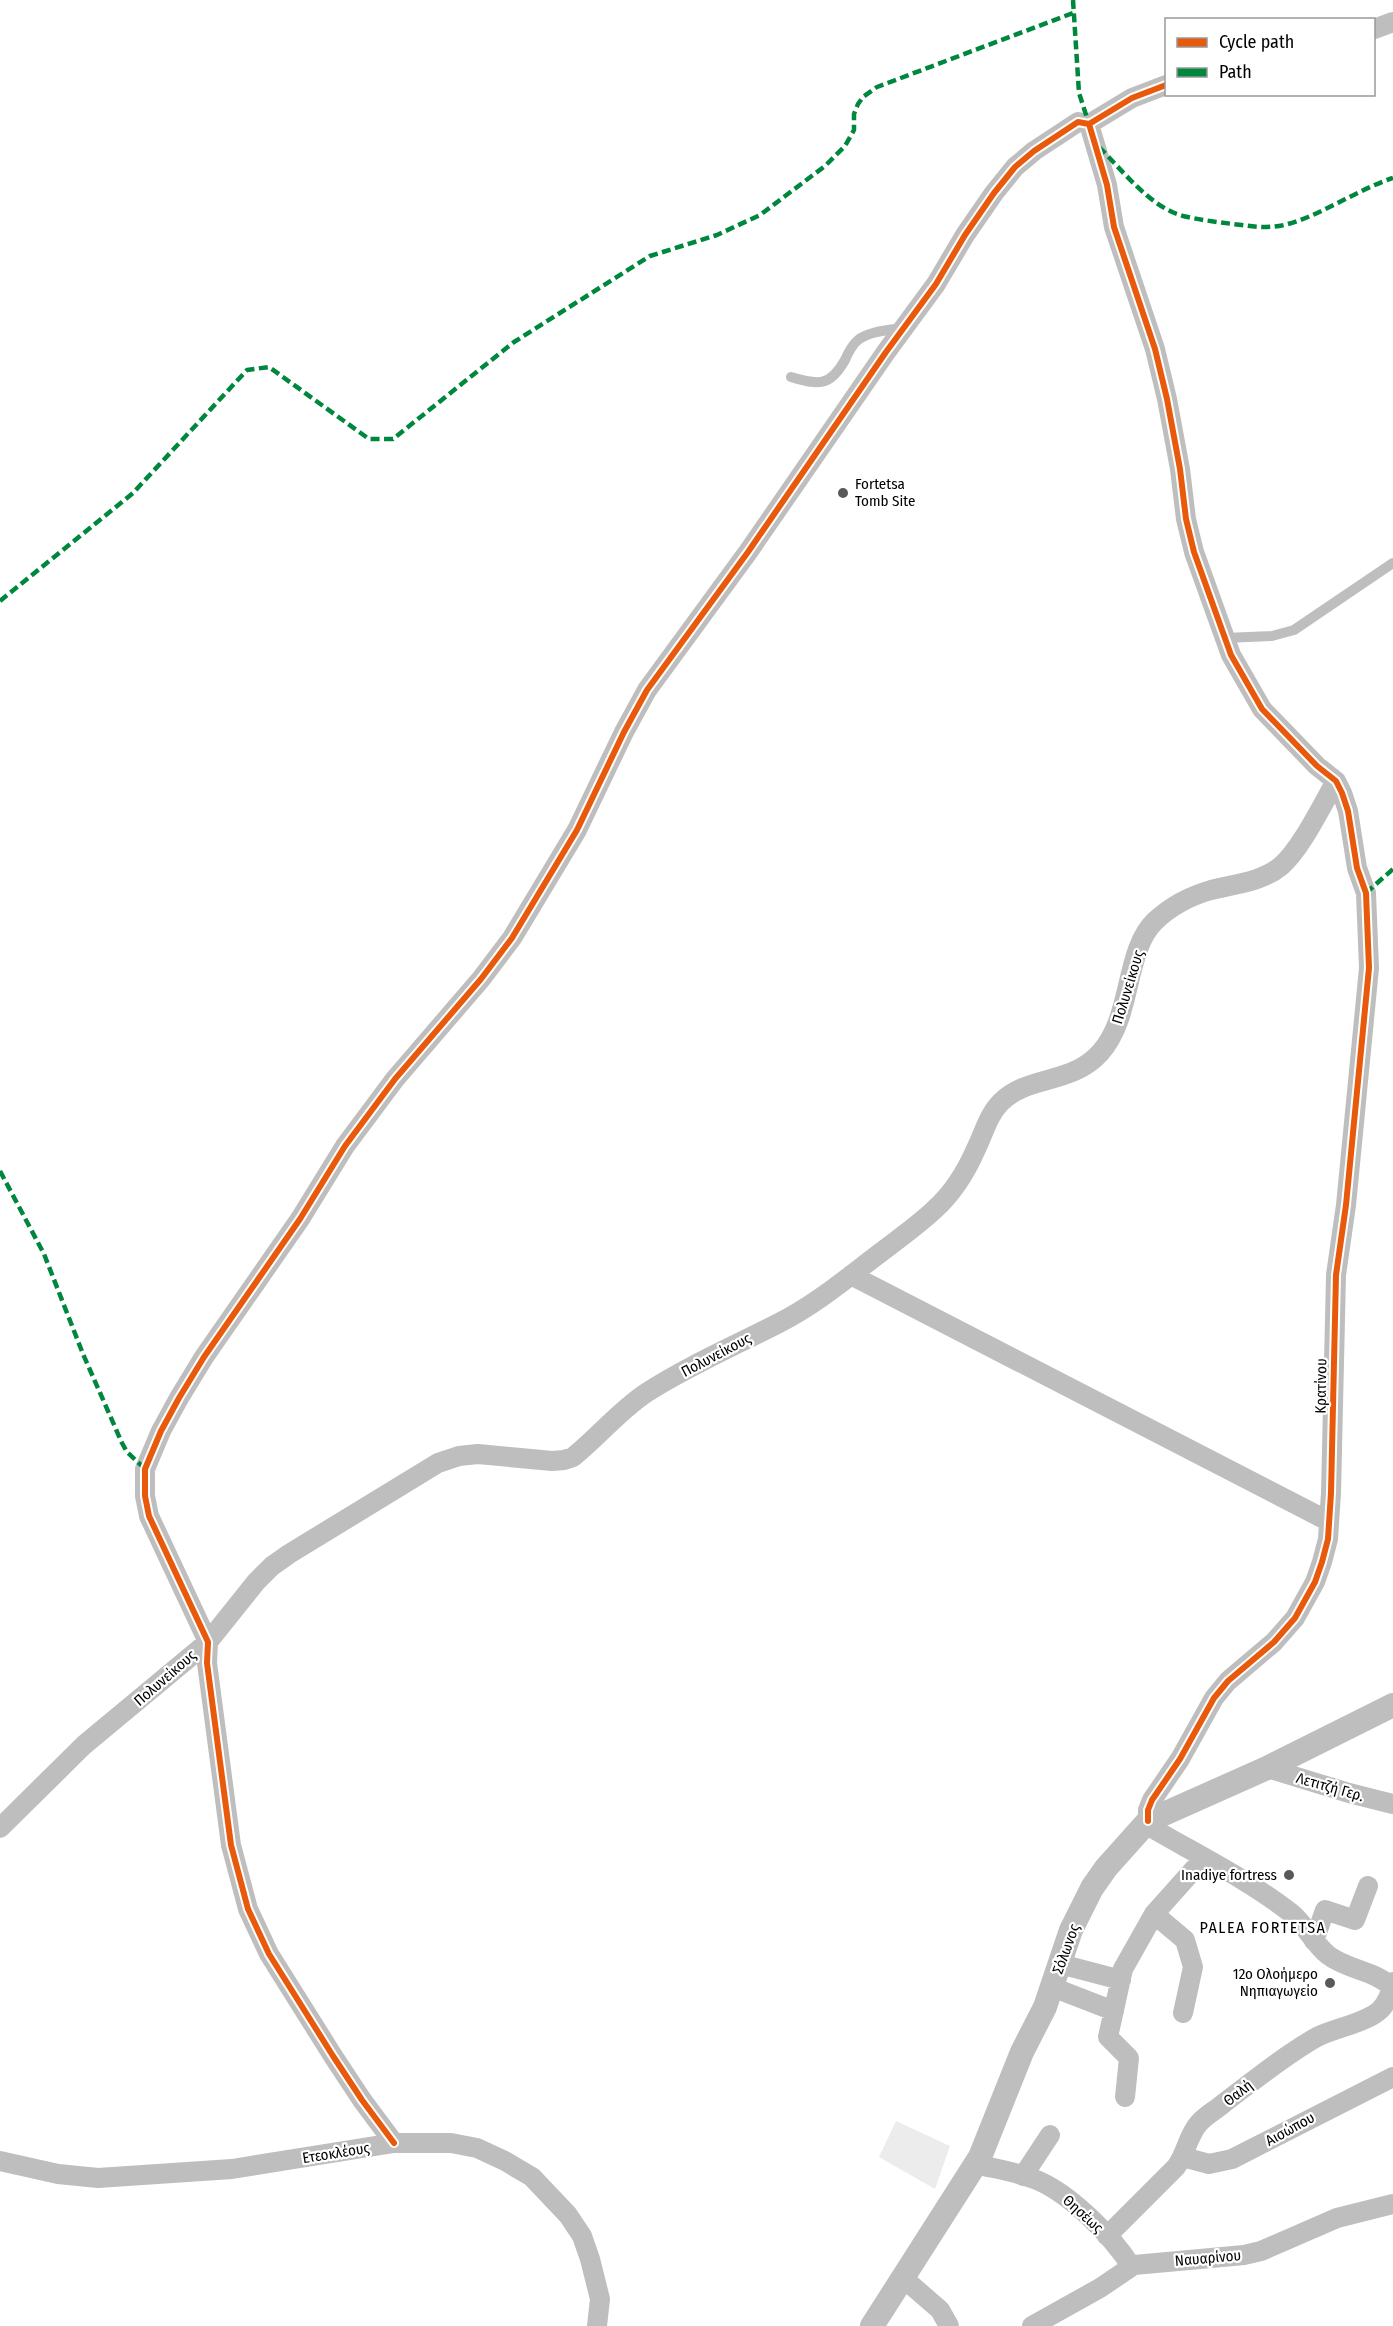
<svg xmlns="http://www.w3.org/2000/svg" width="1393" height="2326" font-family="'Fira Sans Condensed',sans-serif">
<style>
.green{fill:#ececec}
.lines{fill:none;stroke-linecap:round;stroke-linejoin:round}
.service{stroke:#bebebe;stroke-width:10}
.minor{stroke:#bebebe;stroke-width:20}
.tertiary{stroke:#bebebe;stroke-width:24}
.quiet{stroke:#00873e;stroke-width:4.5;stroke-dasharray:9 4.5;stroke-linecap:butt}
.cycleway-casing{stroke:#fff;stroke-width:10}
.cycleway{stroke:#e8590c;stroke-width:6}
.poi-dot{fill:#595959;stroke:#fff;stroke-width:2}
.labels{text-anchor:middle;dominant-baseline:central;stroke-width:4.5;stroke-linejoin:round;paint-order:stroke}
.poi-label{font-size:15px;fill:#000;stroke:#fff;text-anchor:end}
.street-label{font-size:15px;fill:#000;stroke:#fff}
.neighbourhood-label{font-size:16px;letter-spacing:1.5px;fill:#000;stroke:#fff}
</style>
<rect width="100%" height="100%" fill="#fff"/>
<path class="green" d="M896,2121L950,2146L935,2189L879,2157Z"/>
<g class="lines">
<path class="service" d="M791,377C818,385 830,387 845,360C848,353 852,345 858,340C869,331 890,330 903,328
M1225,638L1272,636L1294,630L1393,563"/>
<path class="minor" d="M1374,29L1393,22
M1089,124L1107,185L1114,227L1155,349L1167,399L1180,469L1186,519L1194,552L1231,655L1262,709L1317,766L1336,781L1342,793L1348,811L1357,868L1366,893L1369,968L1346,1205L1336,1275L1331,1493L1328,1539L1322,1562L1315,1582L1295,1618L1274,1642L1228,1681L1214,1698L1180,1759L1152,1800L1148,1810V1821
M851,1275L1328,1521
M1267,1768L1349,1793L1393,1804
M1145,1824C1194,1853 1246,1878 1291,1913C1306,1925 1313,1943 1328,1955C1347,1970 1375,1970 1393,1988
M0,1828L84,1745L208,1642L256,1582L272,1566L289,1554L438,1463L459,1456L478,1454L552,1461L564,1460L573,1457C598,1437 619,1411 646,1393C688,1366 734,1346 779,1323C815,1305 847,1278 880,1253C898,1239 917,1226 934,1210C953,1193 966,1172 976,1149C984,1133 988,1115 1001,1102C1028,1075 1071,1085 1100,1053C1133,1017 1124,951 1155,921C1171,906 1190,896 1211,890C1234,884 1262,882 1281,866C1301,849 1322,805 1336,781
M1154,1914L1185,1940L1193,1967L1183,2013
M1314,1941L1325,1910L1355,1920L1368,1886
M1060,1964L1121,1980
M1052,1987L1114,2011
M1125,2097L1129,2058L1108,2037L1123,1969L1154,1914L1204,1858
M394,2143L362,2100L333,2056L269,1954L248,1909L231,1845L207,1663L208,1642L149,1516L145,1496V1469L161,1431L179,1398L204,1357L300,1219L345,1146L395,1079L481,979L512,938L577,830L624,732L647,690L748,552L886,352L936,284L965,235L994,193L1015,167L1034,151L1078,122L1089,124L1132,98L1166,85
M1183,2157L1209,2164L1232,2159L1393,2077
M0,2161L58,2174L98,2178L232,2169L394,2143H451L477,2148L505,2161L532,2177L568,2215L582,2236L590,2259L600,2299L597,2326
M975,2164C995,2169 1019,2172 1039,2181C1071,2195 1112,2236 1131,2266
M1023,2176L1050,2135
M1107,2236L1176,2167C1186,2154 1188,2135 1199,2123C1206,2115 1216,2110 1224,2103C1253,2081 1285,2055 1317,2037C1335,2028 1366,2023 1380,2010C1388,2002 1391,1992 1393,1982
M902,2277L940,2310L949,2326
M1032,2326L1100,2288L1134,2265L1244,2255L1261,2251L1337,2218L1393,2204"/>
<path class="tertiary" d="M872,2326L980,2157L1022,2052L1045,2007L1071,1930L1092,1888L1106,1868L1148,1821L1267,1768L1393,1705"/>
<path class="quiet" d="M1073,0L1079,93L1089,124
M1099,147C1123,171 1150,207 1183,216C1200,220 1217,222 1233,224C1250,226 1267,229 1284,225C1321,216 1356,190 1393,178
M0,601L133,493L247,370L269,367L369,439H393L514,342L650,256L717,235L760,215L825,166L845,146L854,130V114L858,104L863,97L877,87L1073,13
M1366,893L1393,869
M0,1171L44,1254L83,1354L122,1443L127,1452L145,1469"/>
<defs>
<path id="cycleway" d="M1089,124L1107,185L1114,227L1155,349L1167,399L1180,469L1186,519L1194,552L1231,655L1262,709L1317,766L1336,781L1342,793L1348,811L1357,868L1366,893L1369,968L1346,1205L1336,1275L1331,1493L1328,1539L1322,1562L1315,1582L1295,1618L1274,1642L1228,1681L1214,1698L1180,1759L1152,1800L1148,1810V1821
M394,2143L362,2100L333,2056L269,1954L248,1909L231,1845L207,1663L208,1642L149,1516L145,1496V1469L161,1431L179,1398L204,1357L300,1219L345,1146L395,1079L481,979L512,938L577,830L624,732L647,690L748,552L886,352L936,284L965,235L994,193L1015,167L1034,151L1078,122L1089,124L1132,98L1166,85"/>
</defs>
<use href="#cycleway" class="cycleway-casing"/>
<use href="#cycleway" class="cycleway"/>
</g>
<g class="poi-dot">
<circle cx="843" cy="493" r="6"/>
<circle cx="1289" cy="1875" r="6"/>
<circle cx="1330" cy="1983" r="6"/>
</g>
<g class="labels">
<g class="poi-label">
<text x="855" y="484" text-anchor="start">Fortetsa<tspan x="855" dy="17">Tomb Site</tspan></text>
<text x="1277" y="1875">Inadiye fortress</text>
<text x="1318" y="1974">12ο Ολοήμερο<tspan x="1318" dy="17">Νηπιαγωγείο</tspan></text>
</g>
<g class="street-label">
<text transform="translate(1128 987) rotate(-73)">Πολυνείκους</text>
<text transform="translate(716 1355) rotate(-28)">Πολυνείκους</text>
<text transform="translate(1321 1386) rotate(-89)">Κρατίνου</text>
<text transform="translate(165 1678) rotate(-41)">Πολυνείκους</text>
<text transform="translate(1330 1787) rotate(16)">Λετιτζή Γερ.</text>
<text transform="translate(1066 1949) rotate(-70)">Σόλωνος</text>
<text transform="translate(1238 2093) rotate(-38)">Θαλή</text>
<text transform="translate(1290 2129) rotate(-29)">Αισώπου</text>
<text transform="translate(336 2153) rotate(-9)">Ετεοκλέους</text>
<text transform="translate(1083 2214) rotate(42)">Θησέως</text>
<text transform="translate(1208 2258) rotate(-5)">Ναυαρίνου</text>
</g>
<g class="neighbourhood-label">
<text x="1263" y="1927">PALEA FORTETSA</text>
</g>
</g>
<rect x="1165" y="18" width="210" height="78" fill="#ffffff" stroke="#999999" stroke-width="1.5"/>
<rect x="1177" y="38" width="30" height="9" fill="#e8590c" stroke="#999999" stroke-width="1.5"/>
<text x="1219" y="48" font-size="18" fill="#000000">Cycle path</text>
<rect x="1177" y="68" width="30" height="9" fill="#00873e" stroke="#999999" stroke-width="1.5"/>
<text x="1219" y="78" font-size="18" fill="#000000">Path</text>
</svg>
